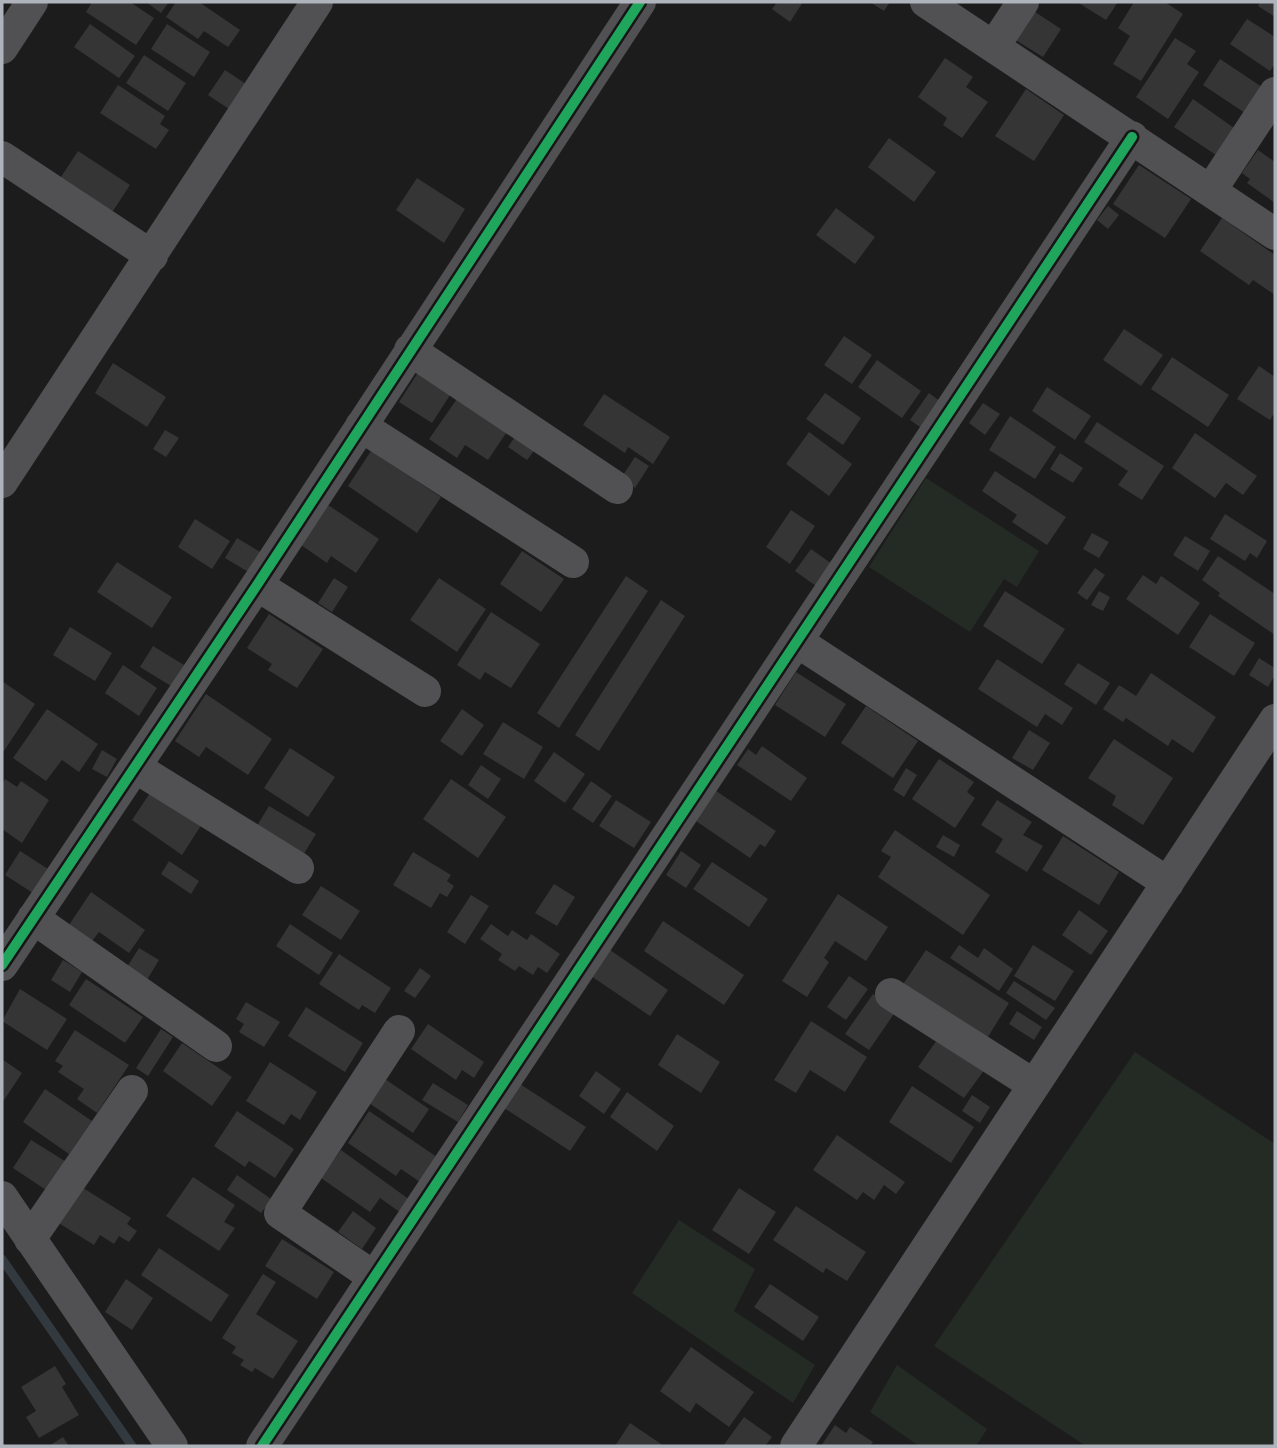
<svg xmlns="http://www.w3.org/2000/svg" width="1277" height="1448" font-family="'PT Sans Narrow',sans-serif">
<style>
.green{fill:#242b25}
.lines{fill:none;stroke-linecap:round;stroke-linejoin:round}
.stream{stroke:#32393f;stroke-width:9}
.building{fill:#353536}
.minor{stroke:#515154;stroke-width:32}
.cycleway-casing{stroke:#161618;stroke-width:15}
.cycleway{stroke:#20a55d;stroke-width:10}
</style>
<rect width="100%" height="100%" fill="#1c1c1c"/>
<path class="green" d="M926,478L1039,551L1017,587L1004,579L970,632L869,567Z
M1135,1052L1275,1144V1446H1086L934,1346Z
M679,1220L755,1269L734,1311L815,1365L793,1403L632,1293Z
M897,1365L987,1429L976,1446H919L870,1412Z"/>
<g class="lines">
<path class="stream" d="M2,1259L132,1446"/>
</g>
<path class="building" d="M92,2H130L154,18L136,45L86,12Z
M146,2H169L161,13Z
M176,2H199L240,30L228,47L204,31L198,39L166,17Z
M777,2H803L790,22L772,9Z
M870,2H890L884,11Z
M1077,2H1118L1106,20Z
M1134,2H1165L1183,14L1141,81L1113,64L1130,36L1118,28Z
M1260,2H1275V17L1258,6Z
M1032,10L1061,29L1043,57L1014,39Z
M1247,19L1275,37V64L1270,71L1230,44Z
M90,24L135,56L119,78L74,47Z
M167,24L210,52L194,77L151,49Z
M1175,38L1196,51L1187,64L1199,72L1168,119L1136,97Z
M144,55L186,83L168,111L126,83Z
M945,58L973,77L966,87L988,102L962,138L943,125L947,118L918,97Z
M1220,59L1262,87L1245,113L1203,85Z
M225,70L246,84L229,109L208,95Z
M118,85L165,116L160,124L169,130L156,149L100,113Z
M1026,89L1064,115L1034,161L995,136Z
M1193,99L1234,128L1216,155L1174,127Z
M889,138L936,172L914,202L868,167Z
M1258,150L1275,162V203L1247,183L1250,179L1242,173Z
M78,151L130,185L111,214L59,180Z
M1139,165L1191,199L1165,238L1113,204Z
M417,178L465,209L444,243L396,210Z
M1108,206L1119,215L1108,229L1097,220Z
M836,208L875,237L855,264L816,235Z
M1222,218L1275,255V295L1253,280L1249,285L1200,251Z
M1124,329L1163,355L1141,386L1103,360Z
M844,336L872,355L852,384L824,365Z
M1172,357L1229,395L1208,427L1151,389Z
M877,360L921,391L902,418L858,387Z
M113,363L166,397L147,427L95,393Z
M1259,366L1275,377V412L1270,420L1237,399Z
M421,368L454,389L432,423L399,402Z
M1047,387L1091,416L1075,440L1032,411Z
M825,393L861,418L843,445L806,419Z
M929,393L941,402L923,429L910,420Z
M604,394L670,437L653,464L628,447L625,453L583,425Z
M459,396L508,430L488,460L465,445L457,458L429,439Z
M983,403L1000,414L985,435L969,423Z
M1010,416L1056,447L1035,479L989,450Z
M1097,422L1164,466L1142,500L1118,485L1128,471L1084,442Z
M165,430L179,438L166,457L153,449Z
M809,432L852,464L829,496L786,464Z
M1195,433L1257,476L1243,495L1226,483L1215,498L1172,468Z
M517,434L537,447L527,460L508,447Z
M371,451L441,497L417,533L348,486Z
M1060,453L1083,468L1073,483L1050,469Z
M635,457L649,466L635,488L621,478Z
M995,471L1066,517L1047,545L1012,522L1017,515L982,491Z
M328,505L379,539L356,573L331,556L327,563L301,545Z
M791,510L815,526L790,564L766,547Z
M1225,514L1267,541L1257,558L1250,553L1245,561L1210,539Z
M195,519L230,541L212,569L178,547Z
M1092,533L1109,542L1099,558L1083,549Z
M1185,536L1210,551L1198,571L1173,555Z
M237,538L262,553L250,573L225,558Z
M811,549L832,564L816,586L795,571Z
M522,551L564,579L541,612L500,584Z
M1218,556L1275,594V635L1218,596L1220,593L1202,580Z
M117,562L172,597L152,628L97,592Z
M1095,568L1105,575L1087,600L1077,593Z
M1143,575L1156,584L1161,576L1200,603L1178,635L1126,599Z
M626,576L648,591L559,728L537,713Z
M334,578L348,587L332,612L318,603Z
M439,578L486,609L457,652L410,620Z
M1005,591L1065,629L1042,664L983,626Z
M1099,591L1110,597L1103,611L1091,605Z
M661,600L685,616L599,751L575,735Z
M491,612L540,644L511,688L485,672L480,680L457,665Z
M269,614L323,649L297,688L268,670L272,664L247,648Z
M1210,614L1255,643L1234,676L1189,647Z
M70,627L112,653L95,681L53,655Z
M153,646L184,665L171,686L140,667Z
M1259,658L1275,668V675L1268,687L1249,675Z
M997,659L1073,708L1062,725L1045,714L1037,727L978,689Z
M1078,663L1110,683L1096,705L1064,684Z
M123,665L157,688L139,716L105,693Z
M796,672L846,704L825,737L775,705Z
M1151,673L1216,717L1193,753L1172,739L1168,746L1126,718L1123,722L1103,709L1119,685L1136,696Z
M2,681L35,704L2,754Z
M206,694L272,739L248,775L206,747L199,757L175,741Z
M866,706L918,741L893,778L841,743Z
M47,709L98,744L79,772L62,760L46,781L13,758Z
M462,709L484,725L462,756L440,741Z
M503,722L543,747L524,779L483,754Z
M1029,730L1050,743L1033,770L1012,758Z
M1114,739L1173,778L1143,825L1112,805L1116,796L1088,778Z
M762,746L807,778L791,801L737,765L748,749L756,755Z
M290,748L335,777L308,817L264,788Z
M102,750L117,759L107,777L92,769Z
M554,752L585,774L565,803L534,781Z
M939,759L974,782L967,792L975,798L955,828L912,799Z
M481,765L501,779L488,799L468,785Z
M906,768L917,775L904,797L893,790Z
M5,779L17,787L21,781L49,800L22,843L2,829V784Z
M451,779L506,817L478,858L423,819Z
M591,781L612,796L593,823L572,809Z
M152,790L202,824L182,855L132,820Z
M716,791L776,831L765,847L760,844L750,858L696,821Z
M616,800L651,822L634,848L599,826Z
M997,800L1032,822L1023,835L1043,846L1027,872L995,852L1003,839L981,825Z
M269,806L316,834L302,857L255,829Z
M895,830L990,895L963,935L878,877L891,857L881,851Z
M943,835L960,845L954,857L936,847Z
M1063,836L1119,872L1099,905L1042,870Z
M20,851L48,869L33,893L5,875Z
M681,851L701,865L686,888L666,875Z
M413,852L451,875L447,881L454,886L447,897L440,893L431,908L393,885Z
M169,861L199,881L191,894L161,874Z
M712,862L768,899L749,927L693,889Z
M554,884L575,897L557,926L535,913Z
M321,886L360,911L341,940L302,915Z
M91,892L145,930L129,953L99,932L92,941L69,925Z
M838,894L888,927L866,961L835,941L824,958L829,962L807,997L782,981Z
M471,895L489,906L465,944L447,932Z
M1079,910L1108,931L1091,955L1062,935Z
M663,921L744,975L724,1005L644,951Z
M290,924L333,953L319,975L276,946Z
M491,924L508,936L512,930L527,940L531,934L560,954L547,973L538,967L533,975L519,966L515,971L498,960L502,954L480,939Z
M959,945L978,958L984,948L1013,969L999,991L950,958Z
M1033,945L1074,971L1055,1001L1014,976Z
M139,948L159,960L147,980L127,967Z
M610,950L668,990L650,1016L591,976Z
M926,950L1009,1003L986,1040L902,986Z
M339,954L391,988L375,1013L362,1005L359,1010L319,984Z
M63,960L82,972L70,992L51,980Z
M420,968L431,976L415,998L404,991Z
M849,976L868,989L846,1020L827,1007Z
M86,979L143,1017L125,1043L69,1005Z
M1014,981L1055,1008L1046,1020L1006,993Z
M20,989L67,1019L47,1050L2,1021Z
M873,994L896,1011L869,1050L845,1034Z
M246,1002L280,1022L264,1047L239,1032L244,1024L236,1019Z
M306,1007L363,1043L345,1072L288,1036Z
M1017,1011L1042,1027L1034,1040L1009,1024Z
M811,1021L867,1057L845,1092L810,1070L796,1093L774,1080Z
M428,1024L484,1062L474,1078L462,1070L456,1080L411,1049Z
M161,1029L173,1037L148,1076L136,1068Z
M75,1030L129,1065L97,1113L77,1099L84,1089L58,1072L63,1066L55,1061Z
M677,1034L720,1062L701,1093L658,1065Z
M939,1037L985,1069L964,1098L918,1067Z
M182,1043L232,1077L212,1106L163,1071Z
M2,1059L22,1073L2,1103Z
M270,1062L317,1092L300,1120L291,1114L284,1125L246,1101Z
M596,1071L621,1089L604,1114L579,1096Z
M385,1079L429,1109L413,1133L369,1103Z
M433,1083L468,1105L458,1122L422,1100Z
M520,1084L586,1127L570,1151L504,1108Z
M912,1086L974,1127L951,1163L889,1122Z
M45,1089L92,1121L69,1154L23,1122Z
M627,1092L674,1126L657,1151L610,1117Z
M972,1095L990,1107L980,1123L962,1111Z
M237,1111L294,1149L275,1178L249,1161L245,1167L214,1146Z
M369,1111L437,1157L420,1182L401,1169L396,1176L348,1143Z
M837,1135L905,1182L896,1194L884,1185L874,1200L863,1192L857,1200L813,1170Z
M31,1140L68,1163L49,1192L13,1168Z
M341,1150L410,1200L401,1213L380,1198L370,1212L321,1178Z
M237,1175L271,1199L261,1213L227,1190Z
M193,1177L235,1205L224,1222L235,1228L219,1251L166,1216Z
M80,1186L131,1218L127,1224L137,1231L129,1242L119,1236L114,1244L100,1235L94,1245L57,1222Z
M739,1188L776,1212L749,1254L712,1230Z
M796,1206L866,1252L847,1281L826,1268L823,1273L773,1240Z
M353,1211L376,1228L362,1249L338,1232Z
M282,1239L334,1272L317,1299L265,1266Z
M159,1248L229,1295L211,1322L141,1275Z
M263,1274L276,1282L256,1314L298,1341L273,1379L255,1368L252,1372L240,1365L244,1360L232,1353L236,1347L222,1338Z
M126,1279L153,1298L132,1330L105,1312Z
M770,1284L819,1317L803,1341L754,1307Z
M691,1347L754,1392L729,1427L696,1403L690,1413L660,1391Z
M55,1366L66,1384L62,1387L79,1415L39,1438L26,1417L36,1411L21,1387Z
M744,1417L772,1437L765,1446H723Z
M630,1423L664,1446H615Z
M835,1425L846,1433L850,1427L873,1442L870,1446H821Z
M63,1437L69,1446H49Z"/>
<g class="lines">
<path class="minor" d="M926,2L1275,234
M994,46L1023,2
M2,48L32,2
M2,157L152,256
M1211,190L1275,93
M410,350L617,488
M361,426L573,562
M2,482L317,2
M257,585L425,691
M798,642L1168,883
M135,767L298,868
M33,918L216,1046
M2,965L257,585L640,2
M891,994L1034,1085
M2,1197L172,1446
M30,1239L132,1091
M374,1277L280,1213L399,1031
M262,1446L1132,137
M796,1446L1275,720"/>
<defs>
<path id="cycleway" d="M2,965L257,585L640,2
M262,1446L1132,137"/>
</defs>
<use href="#cycleway" class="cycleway-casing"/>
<use href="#cycleway" class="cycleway"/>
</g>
<rect width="1277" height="1448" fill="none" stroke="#afb3bb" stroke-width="7"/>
</svg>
